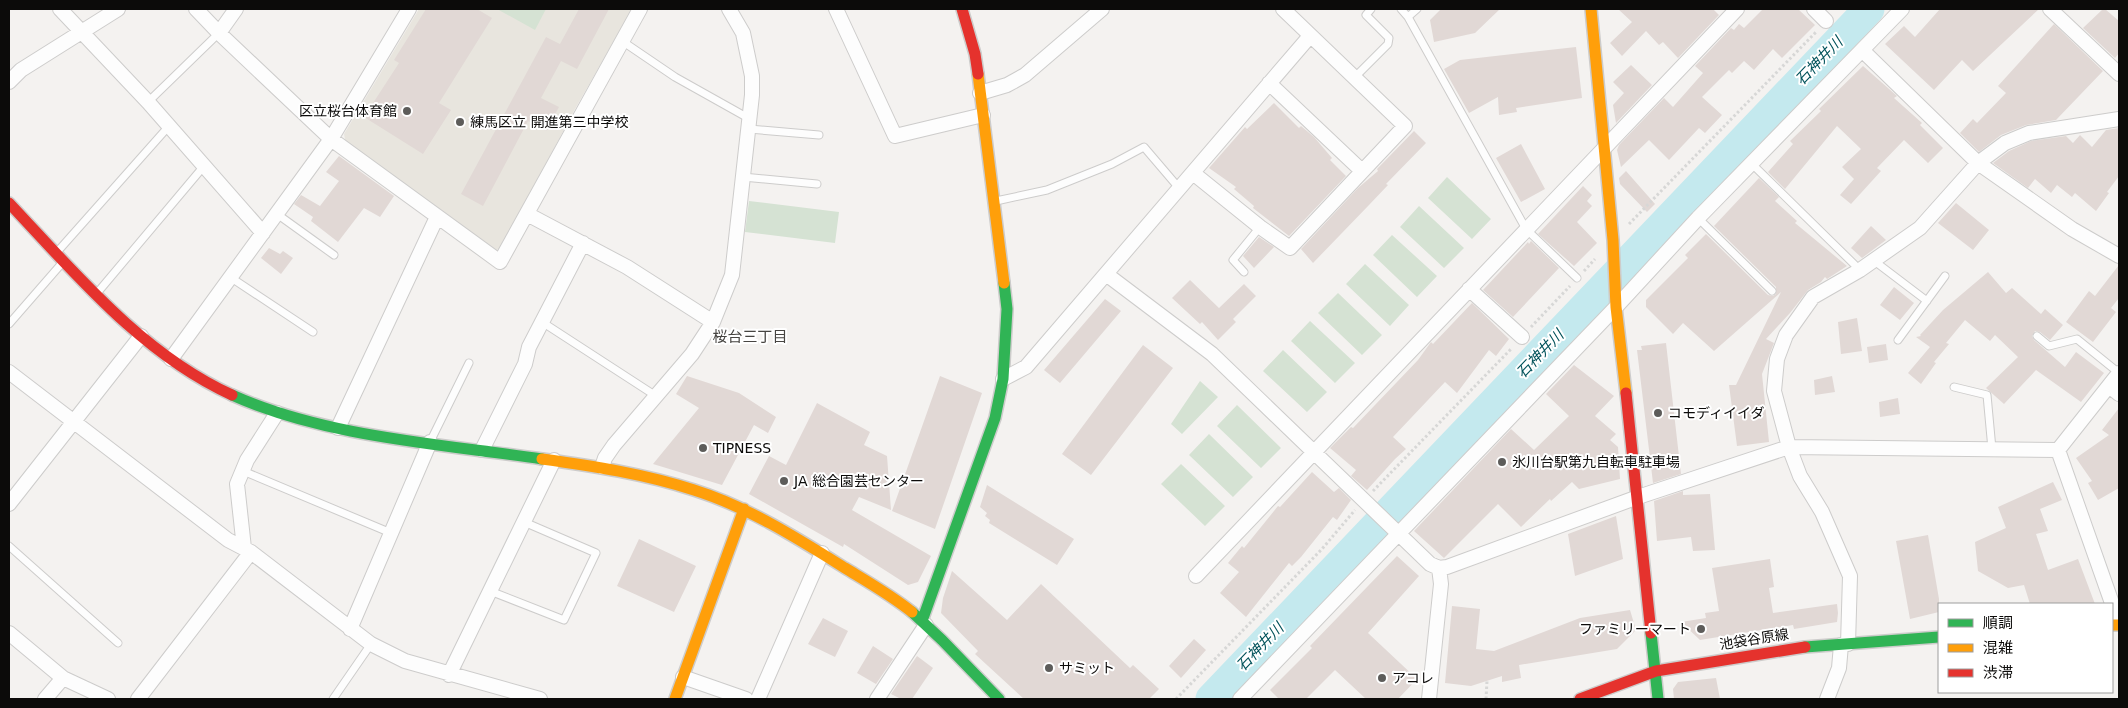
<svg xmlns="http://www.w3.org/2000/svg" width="2128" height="708" font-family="'DejaVu Sans','Noto Sans JP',sans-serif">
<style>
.built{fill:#e8e5de}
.green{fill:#d5e2d3}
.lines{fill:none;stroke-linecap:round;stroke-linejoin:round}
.river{stroke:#c4e9ee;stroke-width:31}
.building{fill:#e1d8d5}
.lane-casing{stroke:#cdcccb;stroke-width:9}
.street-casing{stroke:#cdcccb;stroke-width:16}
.fast-casing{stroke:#cdcccb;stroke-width:14}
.slow-casing{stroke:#cdcccb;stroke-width:14}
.jam-casing{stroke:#cdcccb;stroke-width:14}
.path{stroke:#d7d7d6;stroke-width:3;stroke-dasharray:2.5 2.5;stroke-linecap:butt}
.lane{stroke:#fdfdfd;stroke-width:7}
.street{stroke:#fdfdfd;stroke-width:14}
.fast{stroke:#30b455;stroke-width:11}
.slow{stroke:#ff9f0a;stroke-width:11}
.jam{stroke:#e5322d;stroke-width:11}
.poi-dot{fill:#5d5c5a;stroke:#fff;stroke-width:2}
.labels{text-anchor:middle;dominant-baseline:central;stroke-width:4;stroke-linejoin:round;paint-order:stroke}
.poi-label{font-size:14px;fill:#0c0b0a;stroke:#fff;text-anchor:start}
.street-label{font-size:14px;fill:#0c0b0a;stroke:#fff}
.water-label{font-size:15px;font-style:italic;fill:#01525a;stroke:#fff}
.neighbourhood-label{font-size:15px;fill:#474542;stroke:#fff}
</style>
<rect width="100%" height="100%" fill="#f4f2f0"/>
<path class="built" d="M419,9H632L575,109L501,248L492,252L346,145L344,134Z"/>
<path class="green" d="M497,9H546L535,30Z
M1447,177L1491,219L1472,239L1428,198Z
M749,201L839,212L835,243L745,232Z
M1419,206L1464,248L1444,268L1400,227Z
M1392,235L1437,276L1417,297L1373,255Z
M1365,264L1409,305L1390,326L1346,284Z
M1338,293L1382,335L1362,355L1318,313Z
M1310,321L1355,363L1335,383L1291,341Z
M1283,350L1327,392L1307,412L1263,371Z
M1200,381L1218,397L1182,434L1171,424Z
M1237,405L1281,448L1261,468L1217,426Z
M1209,434L1253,477L1233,497L1189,455Z
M1181,464L1225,506L1205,526L1161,484Z"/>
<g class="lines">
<path class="river" d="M1211,699L1869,9"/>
</g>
<path class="building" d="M426,9H477L492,18L439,103L451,110L423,154L364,117L399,63L394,60Z
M579,9H609L577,69L561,61L541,98L559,107L546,131L528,121L483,206L461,194L546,37L560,44Z
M1441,9H1500L1475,33L1434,42L1430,20Z
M1618,9H1713L1719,15L1678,58L1663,42L1659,45L1646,31L1622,56L1610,43L1632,22Z
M1763,9H1798L1815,25L1782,58L1773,49L1754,70L1744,61L1732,73L1729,70L1702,97L1722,115L1705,133L1699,128L1669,160L1649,140L1621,167L1617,150L1619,145L1664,98L1673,107L1703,73L1695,66L1731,28L1734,30L1739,24L1744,28Z
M1940,9H2039L1973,71L1962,60L1934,90L1885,44L1904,26L1915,37Z
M2103,9H2105L2119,21V53L2115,58L2083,28Z
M2054,24L2103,71L2056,120L2026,125L2001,135L1979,152L1960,133L1973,119L1977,123L2006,93L1998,86Z
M1576,47L1582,98L1516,108L1517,112L1499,115L1498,97L1469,113L1444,69L1460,60Z
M1631,65L1652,85L1616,123L1613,105L1624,93L1613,82Z
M1863,66L1897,96L1894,98L1922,123L1920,125L1943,148L1928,163L1904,140L1877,168L1881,171L1851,204L1840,195L1854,179L1842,167L1861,149L1837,126L1785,189L1768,172L1793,144L1790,141L1821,111L1819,109Z
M1274,103L1299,128L1301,126L1314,137L1332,158L1330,160L1346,176L1289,236L1253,208L1254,206L1234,189L1236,187L1209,168L1245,127L1247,129Z
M2119,128V176L2107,192L2109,193L2096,211L2075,193L2072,197L2057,185L2051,193L2035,179L2028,188L1993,163L2009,151L2031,141L2066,136L2073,143L2080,135L2092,147L2106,130Z
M1414,131L1426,143L1386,184L1388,185L1369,205L1313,263L1301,249L1358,188L1378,171L1377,169Z
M1521,144L1545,189L1521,202L1496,158Z
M339,156L394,196L380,217L364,208L338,242L311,221L313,217L294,204L301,195L320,206L339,181L326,172Z
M1626,171L1655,204L1647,212L1620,184L1619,178Z
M1759,178L1779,197L1775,201L1797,221L1795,223L1847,266L1827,279L1825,277L1821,282L1808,290L1790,313L1766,339L1774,343L1762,374L1769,442L1737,446L1729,385H1736L1781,292L1714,351L1683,323L1673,334L1646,307V300L1688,258L1685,255L1706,234L1768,295L1773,296L1776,294V287L1714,226Z
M1583,186L1592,195L1587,201L1592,206L1577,222L1597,243L1574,266L1538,234Z
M1956,203L1989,230L1973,250L1938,223Z
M1871,226L1886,240L1862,258L1851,248Z
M1259,237L1274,247L1254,268L1243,256Z
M1531,241L1559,268L1513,317L1483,290L1528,242L1529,244Z
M269,248L280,254L283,251L293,258L281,274L261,258Z
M2119,265V298L2111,308L2116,312L2093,342L2066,322L2089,291L2095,296Z
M1988,272L2006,293L2012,288L2041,314L2045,309L2063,325L2050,340L2040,332L2035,331L2032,336L2034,340L2065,367L2076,352L2104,373L2081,402L2036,370L2004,404L1986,388L2018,357L1995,335L1990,341L1965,320L1946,343L1949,344L1934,362L1936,363L1921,384L1908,373L1930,347L1916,337L1921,336L1920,335L1943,310Z
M1190,280L1219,308L1244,284L1256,296L1233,319L1236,322L1218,340L1202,322L1200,324L1172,298Z
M1894,287L1914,303L1900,320L1880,305Z
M1105,299L1121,311L1060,383L1044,370Z
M1472,303L1509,339L1496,356L1489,350L1457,393L1445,382L1393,437L1406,449L1395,459L1367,490L1351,476L1356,470L1330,448L1351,427L1353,428L1418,360L1431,342L1433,344Z
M1857,318L1862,351L1841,354L1838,322Z
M1666,343L1681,474L1653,483L1637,350H1642L1641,346Z
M1886,344L1888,360L1869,363L1867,347Z
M1143,345L1173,368L1091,475L1062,454Z
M1574,365L1614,396L1595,416L1616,434L1610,440L1618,447L1620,479L1579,489L1572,482L1551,501L1550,499L1521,527L1498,504L1444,558L1414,531L1511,429L1534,450L1569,416L1546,394Z
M687,376L739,393L776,417L768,433L754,425L722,485L653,464L699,408L676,394Z
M940,376L982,393L935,529L892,511Z
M1832,376L1835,392L1815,395L1814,380Z
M1898,398L1900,414L1880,417L1879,402Z
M817,403L870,432L864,445L887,456L891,510L859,497L852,510L931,556L918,582L908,585L844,544L843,547L749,494L769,456L786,465Z
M2119,408V488L2098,500L2088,483L2092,481L2076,458L2109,435L2102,430Z
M1312,472L1334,492L1339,488L1351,500L1337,520L1333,517L1301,557L1292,566L1289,563L1246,617L1220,593L1239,572L1228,563L1242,546L1244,548L1278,506L1280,507Z
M2053,482L2062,500L2040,509L2048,531L2036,534L2048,570L2078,559L2095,604H2030L2024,585L2008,588L1978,571L1975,542L2006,528L1998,507Z
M987,485L1074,539L1057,565L989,523L990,520L985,516L987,513L980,507Z
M1683,491V495L1710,494L1715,550L1693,551L1691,537L1657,541L1654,501Z
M1616,516L1623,559L1575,576L1568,534Z
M1928,535L1939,599V612L1910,619L1896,541Z
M639,539L696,566L674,612L617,586Z
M1397,556L1419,576L1368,633L1417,679L1398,699H1366L1335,670L1306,699H1279L1270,690L1312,648L1310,646Z
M1770,559L1774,587L1769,588L1773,613L1837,604L1838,613L1837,622L1794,629L1793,625L1700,640L1681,622L1706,618L1705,613L1719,611L1712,568Z
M952,571L1007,620L1041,584L1130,668L1133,665L1159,689L1149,699H1024L975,654L978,651L941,613L943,598Z
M1452,606L1480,609L1476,649L1494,651L1580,618L1630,610L1636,630L1617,649L1519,665L1521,678L1502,682V676L1471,686L1445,683Z
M823,618L848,631L835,657L808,644Z
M1194,639L1206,650L1181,678L1169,666Z
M873,646L893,659L876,684L857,673Z
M917,656L933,668L912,699H901L891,694Z
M1716,678L1720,699H1674L1673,689L1678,682Z"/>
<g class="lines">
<defs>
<path id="lane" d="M1401,9L1408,17L1526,229L1577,278
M1408,17L1417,9
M622,41L675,77L750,119
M1354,78L1388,44L1389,38L1366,15L1371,9
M148,102L219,33
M749,129L819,135
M1751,163L1860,270
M743,177L817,184
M996,201L1047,190L1112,164L1144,147L1179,188
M277,214L334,255
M1698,218L1772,291
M58,251L169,126
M1873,260L1927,301
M1244,272L1233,260L1260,227
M230,277L313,332
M98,292L204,166
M542,322L656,396
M9,324L63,262
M2037,336L2049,346L2077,339L2119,373
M1898,340L1945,276
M1954,387L1987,395L1992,449
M431,440L469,363
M243,471L391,533
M9,546L118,643
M490,591L564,620L596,553L524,522
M333,699L371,644"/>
<path id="street" d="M60,9L148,102L263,233
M196,9L219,33L331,139L500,262L640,9
M836,9L895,136L983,115
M1814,9L1826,21
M2050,9L2119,74
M219,33L236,9
M1862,50L1978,163L2072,229L2119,256
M9,82L21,70L118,9
M1269,83L1362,171
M980,93L1007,85L1025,75L1102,9
M1193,173L1260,227L1290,248L1405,126L1283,9
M527,214L627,267L713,322
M1106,274L1212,354L1430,564L1439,568
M1469,289L1522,337
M171,359L331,139L409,9
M9,372L228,540L251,552L371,644L405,661L540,699
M2119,373L2058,450L2119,623
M1003,379L1026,367L1310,36
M2109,386L2119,394
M338,428L437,217
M482,450L525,364L529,347L583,243
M602,467L605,458L614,445L692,354L713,322L732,275L752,95V76L743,33L729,9
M9,504L141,336
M244,548L237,484L247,460L277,413
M1196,576L1737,9
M350,629L430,442
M9,633L63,678L45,699
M1848,644L1850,576L1822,512L1800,476L1789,447L1774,391L1777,359L1786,335L1813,297L1860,270L1920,228L1978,163L2005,143L2029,133L2119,119
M449,675L554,460
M683,677L746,699
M63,678L108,699
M138,699L251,552
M758,699L822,553
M877,699L926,625
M1240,699L1616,307L1698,218L1902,9
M1429,699L1441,584L1439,568L1447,567L1638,497L1789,447L2058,450
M1827,699L1839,668L1841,645"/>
<path id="fast" d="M232,395C325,437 441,444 542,459
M912,612L942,640L999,699
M922,621L995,418L1003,379L1007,309L1004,283
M1651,633L1658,699
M1805,647L1939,637"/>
<path id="slow" d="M1591,9L1613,240L1616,307L1626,393
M978,74L1004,283
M542,459C593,466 645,474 694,490C748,507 797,538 845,568C868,582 891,595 912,612
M2112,625H2119
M675,699L744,509"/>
<path id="jam" d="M962,9L975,54L978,74
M9,203C75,273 142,354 232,395
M1626,393L1651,633
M1580,699L1656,671L1805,647"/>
</defs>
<use href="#lane" class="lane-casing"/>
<use href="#street" class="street-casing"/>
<use href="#fast" class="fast-casing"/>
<use href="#slow" class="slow-casing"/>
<use href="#jam" class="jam-casing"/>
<path class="path" d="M1629,224L1817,31
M1584,271L1595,259
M1531,327L1570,286
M1373,491L1512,348
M1176,699L1322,549L1355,510
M1486,699L1487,681"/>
<use href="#lane" class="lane"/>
<use href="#street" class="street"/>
<use href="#fast" class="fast"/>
<use href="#slow" class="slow"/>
<use href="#jam" class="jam"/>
</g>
<g class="poi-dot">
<circle cx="407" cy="111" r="5"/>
<circle cx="460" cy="122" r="5"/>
<circle cx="1658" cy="413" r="5"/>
<circle cx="703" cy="448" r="5"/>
<circle cx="1502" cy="462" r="5"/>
<circle cx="784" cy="481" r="5"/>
<circle cx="1701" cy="629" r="5"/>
<circle cx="1049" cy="668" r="5"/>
<circle cx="1382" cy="678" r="5"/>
</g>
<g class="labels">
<g class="poi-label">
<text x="397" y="111" text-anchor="end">区立桜台体育館</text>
<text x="470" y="122">練馬区立 開進第三中学校</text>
<text x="1668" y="413">コモディイイダ</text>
<text x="713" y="448">TIPNESS</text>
<text x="1512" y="462">氷川台駅第九自転車駐車場</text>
<text x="794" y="481">JA 総合園芸センター</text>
<text x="1691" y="629" text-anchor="end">ファミリーマート</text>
<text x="1059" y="668">サミット</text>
<text x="1392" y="678">アコレ</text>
</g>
<g class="street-label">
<text transform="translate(1754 639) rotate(-9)">池袋谷原線</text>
</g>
<g class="water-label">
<text transform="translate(1819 61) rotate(-46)">石神井川</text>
<text transform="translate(1540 354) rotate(-46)">石神井川</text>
<text transform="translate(1260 647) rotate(-46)">石神井川</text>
</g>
<g class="neighbourhood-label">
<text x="750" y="337">桜台三丁目</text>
</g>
</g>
<rect width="2128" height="708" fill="none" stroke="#0c0b0a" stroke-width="20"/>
<rect x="1938" y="603" width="175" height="90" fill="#ffffff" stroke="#9e9d9d"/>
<rect x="1948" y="619" width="25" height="8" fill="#30b455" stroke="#9e9d9d"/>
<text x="1983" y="628" font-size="15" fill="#0c0b0a">順調</text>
<rect x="1948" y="644" width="25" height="8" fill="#ff9f0a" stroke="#9e9d9d"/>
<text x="1983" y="653" font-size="15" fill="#0c0b0a">混雑</text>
<rect x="1948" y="669" width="25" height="8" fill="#e5322d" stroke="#9e9d9d"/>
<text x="1983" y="678" font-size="15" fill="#0c0b0a">渋滞</text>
</svg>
